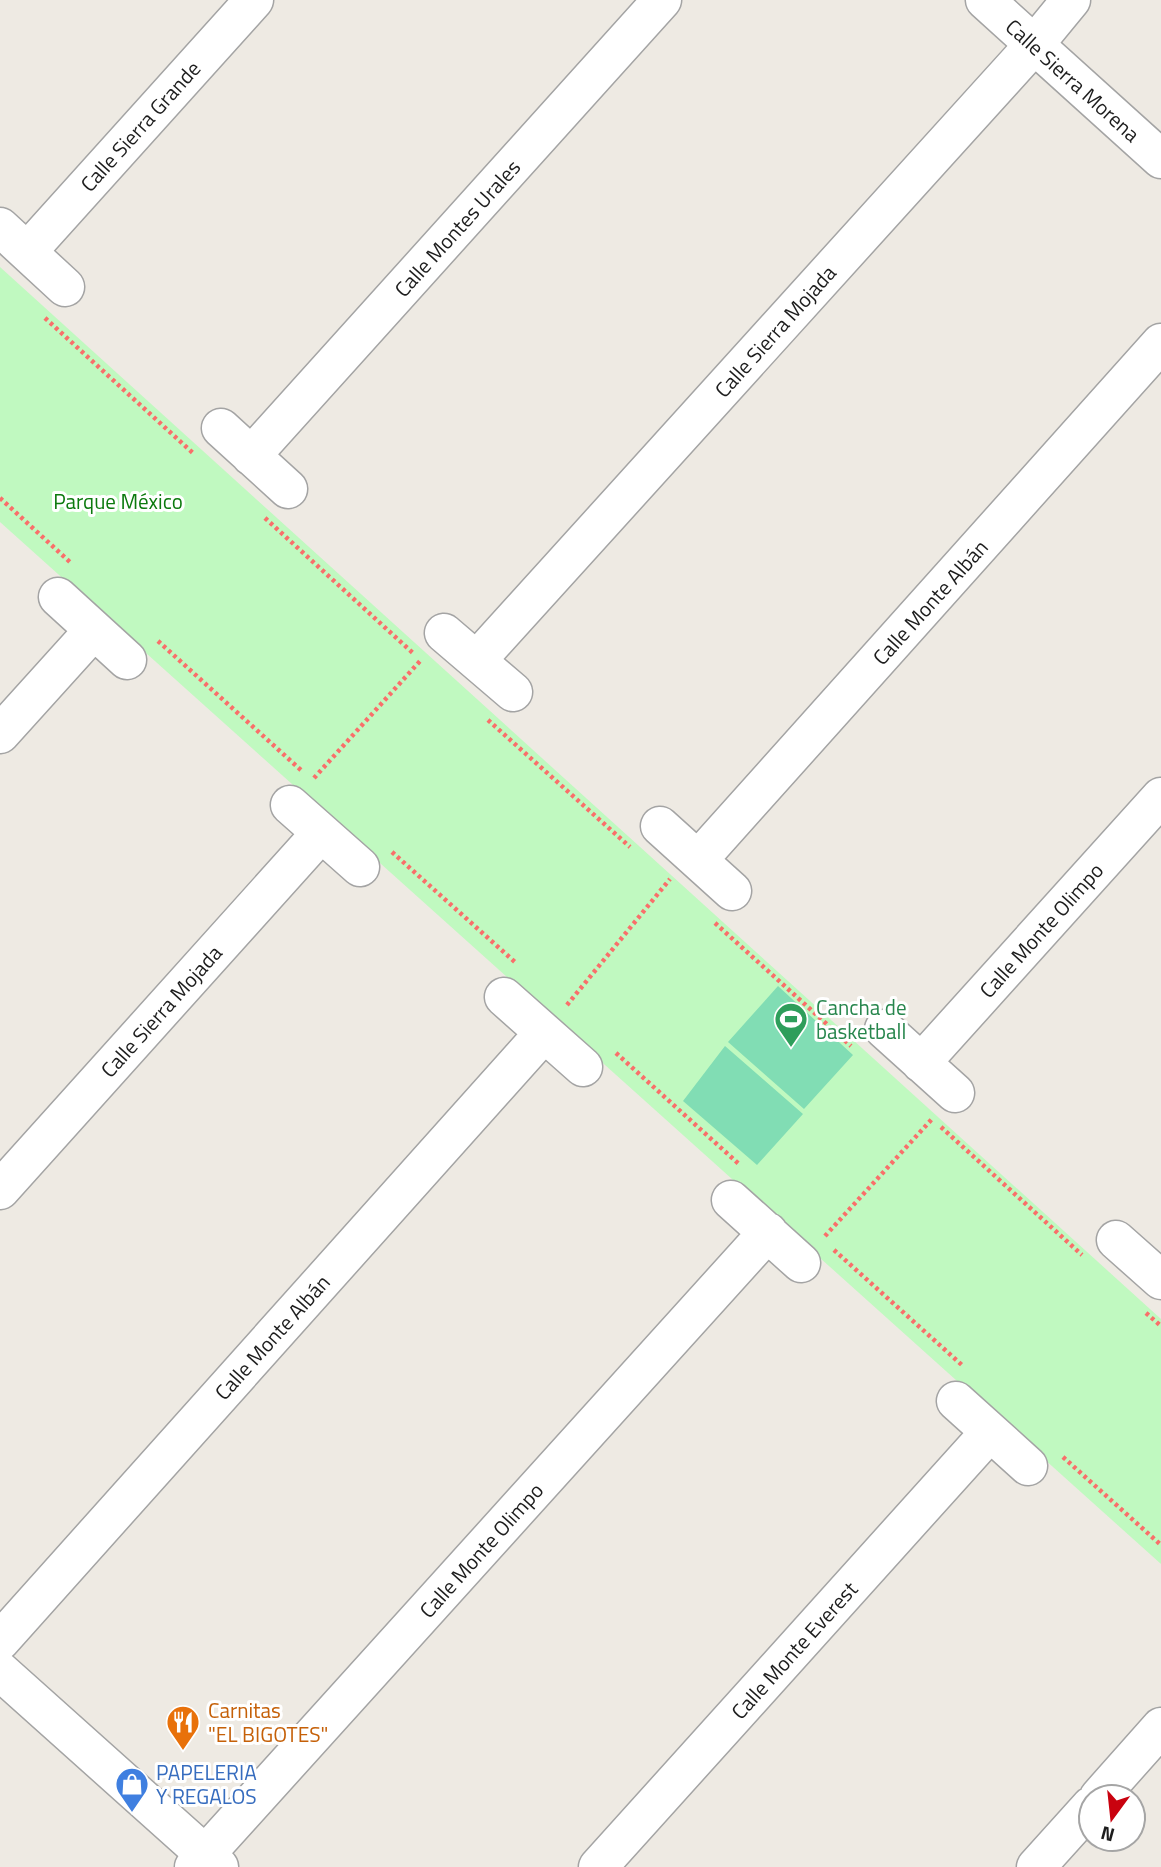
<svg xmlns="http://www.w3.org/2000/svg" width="1161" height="1867" font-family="'Titillium Web',sans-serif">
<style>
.park{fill:#c0f9c0}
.pitch{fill:#81ddb4}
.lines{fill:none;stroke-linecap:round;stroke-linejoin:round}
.minor-casing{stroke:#a4a4a4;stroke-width:41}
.tertiary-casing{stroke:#a4a4a4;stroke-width:41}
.path{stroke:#f96f6a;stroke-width:4.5;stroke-dasharray:3.5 3.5;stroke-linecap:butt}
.minor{stroke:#fff;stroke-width:38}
.tertiary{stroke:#fff;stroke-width:38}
.labels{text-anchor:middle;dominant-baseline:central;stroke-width:6;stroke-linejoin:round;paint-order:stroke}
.street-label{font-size:21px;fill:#1d1d1d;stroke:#fff}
.park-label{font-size:21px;fill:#0c7a0e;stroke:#fff}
.leisure-label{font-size:21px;fill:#27864d;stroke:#fff;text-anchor:start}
.food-label{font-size:21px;fill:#c56008;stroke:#fff;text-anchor:start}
.shop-label{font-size:21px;fill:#366cbe;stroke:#fff;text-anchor:start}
</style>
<rect width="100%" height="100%" fill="#eeeae3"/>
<path class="park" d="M0,267L1161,1319V1564L0,522Z"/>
<path class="pitch" d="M778,986L853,1055L804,1109L728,1042Z
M725,1046L803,1114L757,1165L683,1101Z"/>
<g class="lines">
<defs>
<path id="minor" d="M0,227L65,287
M27,252L254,0
M221,428L288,489
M251,456L662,0
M58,597L127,660
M444,633L513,692
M477,660L1034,45L1071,0
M0,734L94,630
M290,805L360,867
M660,826L732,891
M698,860L1161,343
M504,997L583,1067
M884,1029L955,1093
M921,1063L1161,797
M0,1190L321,833
M731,1200L801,1263
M1116,1240L1161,1280
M956,1401L1028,1466
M0,1641L544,1033
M1099,1797L1161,1727
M194,1867L768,1232
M598,1867L990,1432
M1036,1867L1091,1806"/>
<path id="tertiary" d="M985,0L1161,159
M0,1671L219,1867"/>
</defs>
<use href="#minor" class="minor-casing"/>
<use href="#tertiary" class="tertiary-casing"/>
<path class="path" d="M45,318L194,454
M0,498L71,563
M265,518L414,654
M158,641L302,771
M488,720L630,847
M314,778L421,660
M392,852L516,963
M715,923L851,1046
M567,1005L670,879
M616,1053L740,1165
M941,1127L1082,1255
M825,1236L932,1119
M834,1250L963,1366
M1146,1313L1161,1326
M1063,1457L1161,1545"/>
<use href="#minor" class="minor"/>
<use href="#tertiary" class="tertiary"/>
</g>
<defs>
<symbol id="stadium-pin" viewBox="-11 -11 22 30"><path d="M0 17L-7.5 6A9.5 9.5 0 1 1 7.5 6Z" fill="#2e9e5b" stroke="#fff"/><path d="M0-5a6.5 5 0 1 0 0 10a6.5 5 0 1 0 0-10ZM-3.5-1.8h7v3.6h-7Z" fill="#fff"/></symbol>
<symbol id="restaurant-pin" viewBox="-11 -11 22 30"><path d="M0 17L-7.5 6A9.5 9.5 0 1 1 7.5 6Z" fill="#e8710a" stroke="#fff"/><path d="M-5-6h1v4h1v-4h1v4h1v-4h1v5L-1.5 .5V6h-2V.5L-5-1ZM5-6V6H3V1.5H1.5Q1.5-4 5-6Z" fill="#fff"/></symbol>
<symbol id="shop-pin" viewBox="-11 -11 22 30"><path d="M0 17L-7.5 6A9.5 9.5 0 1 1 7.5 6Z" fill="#3f7fe0" stroke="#fff"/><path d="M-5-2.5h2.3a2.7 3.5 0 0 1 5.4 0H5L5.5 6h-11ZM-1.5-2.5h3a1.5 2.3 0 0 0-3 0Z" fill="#fff"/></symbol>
</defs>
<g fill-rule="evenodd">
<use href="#stadium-pin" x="772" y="1000" width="38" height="52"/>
<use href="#restaurant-pin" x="164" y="1703" width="38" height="52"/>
<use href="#shop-pin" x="113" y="1765" width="38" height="52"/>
</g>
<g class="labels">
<g class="street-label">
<text transform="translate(1073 80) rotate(42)">Calle Sierra Morena</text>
<text transform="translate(140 126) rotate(-48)">Calle Sierra Grande</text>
<text transform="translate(457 228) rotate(-48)">Calle Montes Urales</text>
<text transform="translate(775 331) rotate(-48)">Calle Sierra Mojada</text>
<text transform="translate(930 602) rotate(-48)">Calle Monte Albán</text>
<text transform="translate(1041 930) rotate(-48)">Calle Monte Olimpo</text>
<text transform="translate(161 1011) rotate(-48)">Calle Sierra Mojada</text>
<text transform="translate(272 1337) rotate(-48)">Calle Monte Albán</text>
<text transform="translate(481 1550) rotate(-48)">Calle Monte Olimpo</text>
<text transform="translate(794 1650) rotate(-48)">Calle Monte Everest</text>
</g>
<g class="park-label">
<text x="118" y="501">Parque México</text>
</g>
<g class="leisure-label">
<text x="816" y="1007">Cancha de<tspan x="816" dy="24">basketball</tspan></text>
</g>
<g class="food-label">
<text x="208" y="1710">Carnitas<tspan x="208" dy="24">"EL BIGOTES"</tspan></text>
</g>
<g class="shop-label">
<text x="156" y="1772">PAPELERIA<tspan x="156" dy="24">Y REGALOS</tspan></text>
</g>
</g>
<g transform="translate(1112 1818) rotate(195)"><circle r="33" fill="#ffffff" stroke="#a5a5a5" stroke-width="2"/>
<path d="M0-5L12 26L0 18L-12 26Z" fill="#c9020f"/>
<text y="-10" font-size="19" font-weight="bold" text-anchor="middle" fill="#1d1d1d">N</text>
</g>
</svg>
